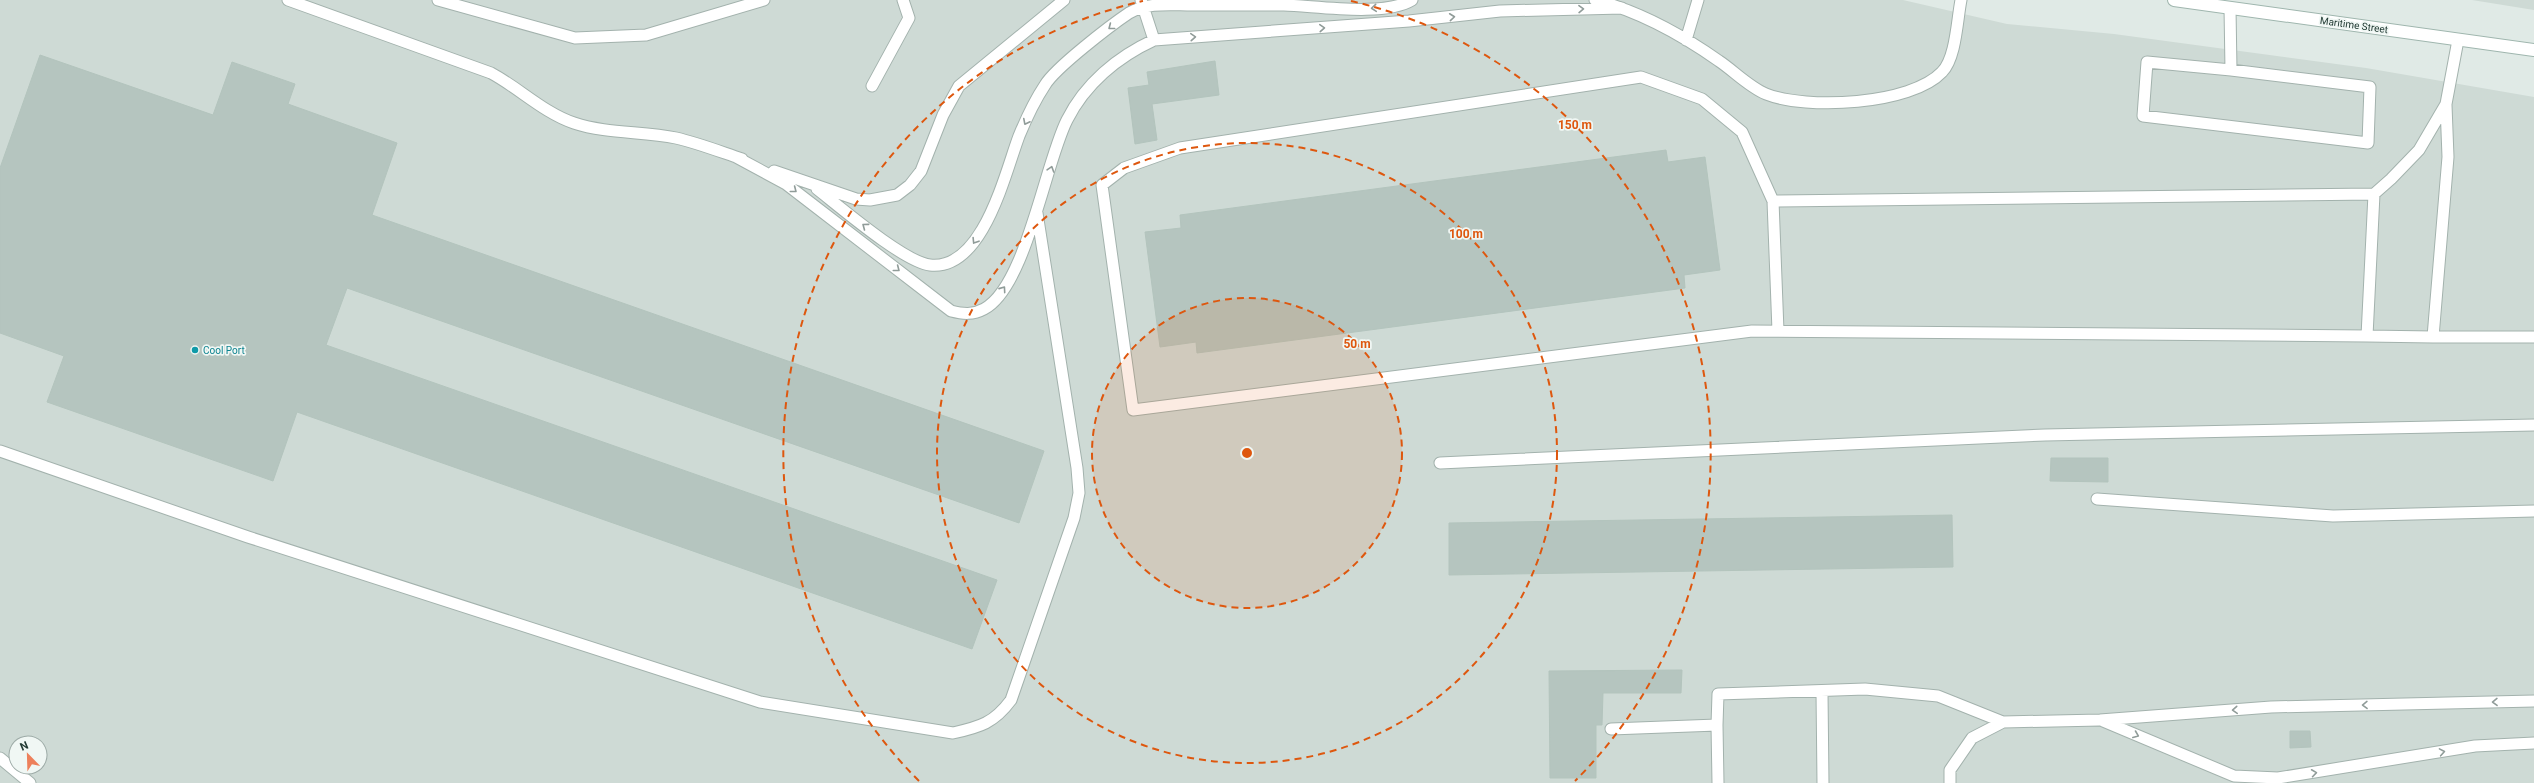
<svg xmlns="http://www.w3.org/2000/svg" width="2534" height="783" font-family="Roboto,sans-serif">
<style>
.built{fill:#cedad5;fill-rule:evenodd}
.building{fill:#b5c5bf;stroke:#b3c4bd}
.lines{fill:none;stroke-linecap:round;stroke-linejoin:round}
.lane-casing{stroke:#a3b2ad;stroke-width:13}
.secondary-casing{stroke:#9fb6ae;stroke-width:14}
.lane{stroke:#fff;stroke-width:11}
.secondary{stroke:#fff;stroke-width:12}
.oneway{stroke:#909c99}
.ring{fill:none;stroke:#de570e;stroke-width:2;stroke-dasharray:7 5}
.culture-dot{fill:#0f9aa8;stroke:#f0f7f4;stroke-width:1.5}
.labels{text-anchor:middle;dominant-baseline:central;stroke-width:3.5;stroke-linejoin:round;paint-order:stroke}
.street-label{font-size:10px;fill:#213a33;stroke:#f0f7f4}
.culture-label{font-size:10px;fill:#0d838f;stroke:#f0f7f4;text-anchor:start}
.centre{fill:#de570e;stroke:#f0f7f4;stroke-width:2}
.ring-label{font-size:12px;text-anchor:middle;font-weight:bold;fill:#de570e;stroke:#f0f7f4;stroke-width:3.5;stroke-linejoin:round;paint-order:stroke}
</style>
<rect width="100%" height="100%" fill="#e0eae6"/>
<path class="built" d="M0,0H1903L2007,24L2114,34L2366,68L2534,97V783H0ZM16,743H40V767H16Z
M2472,0H2534V10Z"/>
<path class="building" d="M40,55L213,115L232,62L295,84L288,104L397,143L372,215L1044,451L1019,523L347,288L326,345L997,580L972,649L297,412L273,481L47,402L64,356L0,333V168Z
M1215,61L1219,95L1152,104L1157,140L1135,144L1128,88L1149,85L1147,72Z
M1666,150L1668,162L1705,157L1720,270L1684,275L1685,288L1197,353L1196,342L1160,347L1145,232L1181,228L1180,215Z
M2051,458H2108V482L2050,481Z
M1952,515L1953,567L1449,575V523Z
M1682,670L1681,693H1603L1602,725H1596V778H1550L1549,671Z
M2290,731H2310L2311,747L2290,748Z"/>
<g class="lines">
<defs>
<path id="lane" d="M288,0L491,73C519,88 544,113 574,123C607,134 643,131 676,138C698,143 721,152 742,159
M438,0L575,38L646,35L764,0
M1141,0L1154,40
M1595,0C1638,11 1682,35 1719,61C1734,71 1749,87 1766,94C1806,110 1911,105 1942,72C1956,58 1957,20 1961,0
M2230,8L2231,70L2370,87L2368,143L2143,116L2147,62L2231,70
M1686,40L1698,0
M872,86L909,18L903,0
M736,157L786,184L951,311C963,314 973,315 984,309C1026,287 1045,163 1067,120C1085,84 1117,57 1154,40L1409,21L1500,11L1622,8
M774,171L856,199L870,200L897,195L910,185L921,171L943,115L959,86L1064,0
M817,189C840,207 904,262 930,265C983,271 1005,173 1019,136C1026,119 1035,100 1045,85C1055,68 1111,25 1129,13C1148,2 1170,5 1192,5C1222,5 1253,5 1284,5C1317,6 1384,17 1412,0
M1773,201L1742,132L1702,99L1641,77L1180,148L1124,168L1102,185L1133,410L1752,331L2367,336L2374,194L2391,179L2419,150L2446,104L2458,40
M1778,331L1773,201L2374,194
M2367,336L2433,337L2448,157L2446,105
M2433,337H2534
M0,451L248,537L760,702L953,733C980,727 994,723 1011,700L1074,518L1079,493L1077,468L1037,213
M1440,463L2045,435L2534,425
M2097,499L2333,516L2534,511
M1822,692L1823,783
M2103,721L2234,776L2278,778L2475,746L2534,743
M1717,725L1718,783
M1611,729L1717,725L1718,694L1865,689L1938,696L2003,722
M0,758L30,783
M1950,783V770L1972,738L2003,722L2100,720L2271,707L2534,701"/>
<path id="secondary" d="M2174,0L2534,50"/>
</defs>
<use href="#lane" class="lane-casing"/>
<use href="#secondary" class="secondary-casing"/>
<use href="#lane" class="lane"/>
<use href="#secondary" class="secondary"/>
</g>
<defs><path id="oneway-chevron" d="M-2-3.5L2.5 0L-2 3.5" fill="none" stroke-width="1.6" stroke-linecap="round" stroke-linejoin="round"/></defs>
<g class="oneway">
<use href="#oneway-chevron" transform="translate(1374 8) rotate(175)"/>
<use href="#oneway-chevron" transform="translate(1581 9) rotate(-1)"/>
<use href="#oneway-chevron" transform="translate(1452 17) rotate(-6)"/>
<use href="#oneway-chevron" transform="translate(1111 27) rotate(142)"/>
<use href="#oneway-chevron" transform="translate(1322 28) rotate(-4)"/>
<use href="#oneway-chevron" transform="translate(1193 37) rotate(-4)"/>
<use href="#oneway-chevron" transform="translate(1026 122) rotate(117)"/>
<use href="#oneway-chevron" transform="translate(1051 169) rotate(-72)"/>
<use href="#oneway-chevron" transform="translate(794 190) rotate(38)"/>
<use href="#oneway-chevron" transform="translate(865 226) rotate(-143)"/>
<use href="#oneway-chevron" transform="translate(975 241) rotate(122)"/>
<use href="#oneway-chevron" transform="translate(897 269) rotate(38)"/>
<use href="#oneway-chevron" transform="translate(1003 289) rotate(-55)"/>
<use href="#oneway-chevron" transform="translate(2495 702) rotate(179)"/>
<use href="#oneway-chevron" transform="translate(2365 705) rotate(179)"/>
<use href="#oneway-chevron" transform="translate(2235 710) rotate(176)"/>
<use href="#oneway-chevron" transform="translate(2136 735) rotate(22)"/>
<use href="#oneway-chevron" transform="translate(2442 752) rotate(-10)"/>
<use href="#oneway-chevron" transform="translate(2314 773) rotate(-8)"/>
</g>
<circle cx="1247" cy="453" r="155" fill="#de570e" fill-opacity=".12"/>
<g class="ring">
<circle cx="1247" cy="453" r="155"/>
<circle cx="1247" cy="453" r="310"/>
<path d="M919 781A464 464 0 0 1 1143 1M1351 1A464 464 0 0 1 1575 781"/>
</g>
<circle class="culture-dot" cx="195" cy="350" r="4"/>
<g class="labels">
<g class="street-label">
<text transform="translate(2354 25) rotate(8)">Maritime Street</text>
</g>
<g class="culture-label">
<text x="203" y="350">Cool Port</text>
</g>
</g>
<circle cx="1247" cy="453" r="6" class="centre"/>
<g class="ring-label">
<text x="1575" y="129">150 m</text>
<text x="1466" y="238">100 m</text>
<text x="1357" y="348">50 m</text>
</g>
<g transform="translate(28 755) rotate(337)"><circle r="19" fill="#f0f7f4" stroke="#9daba7"/>
<path d="M0-3L7 15L0 10L-7 15Z" fill="#ed805b"/>
<text y="-6" font-size="11" font-weight="bold" text-anchor="middle" fill="#213a33">N</text>
</g>
</svg>
